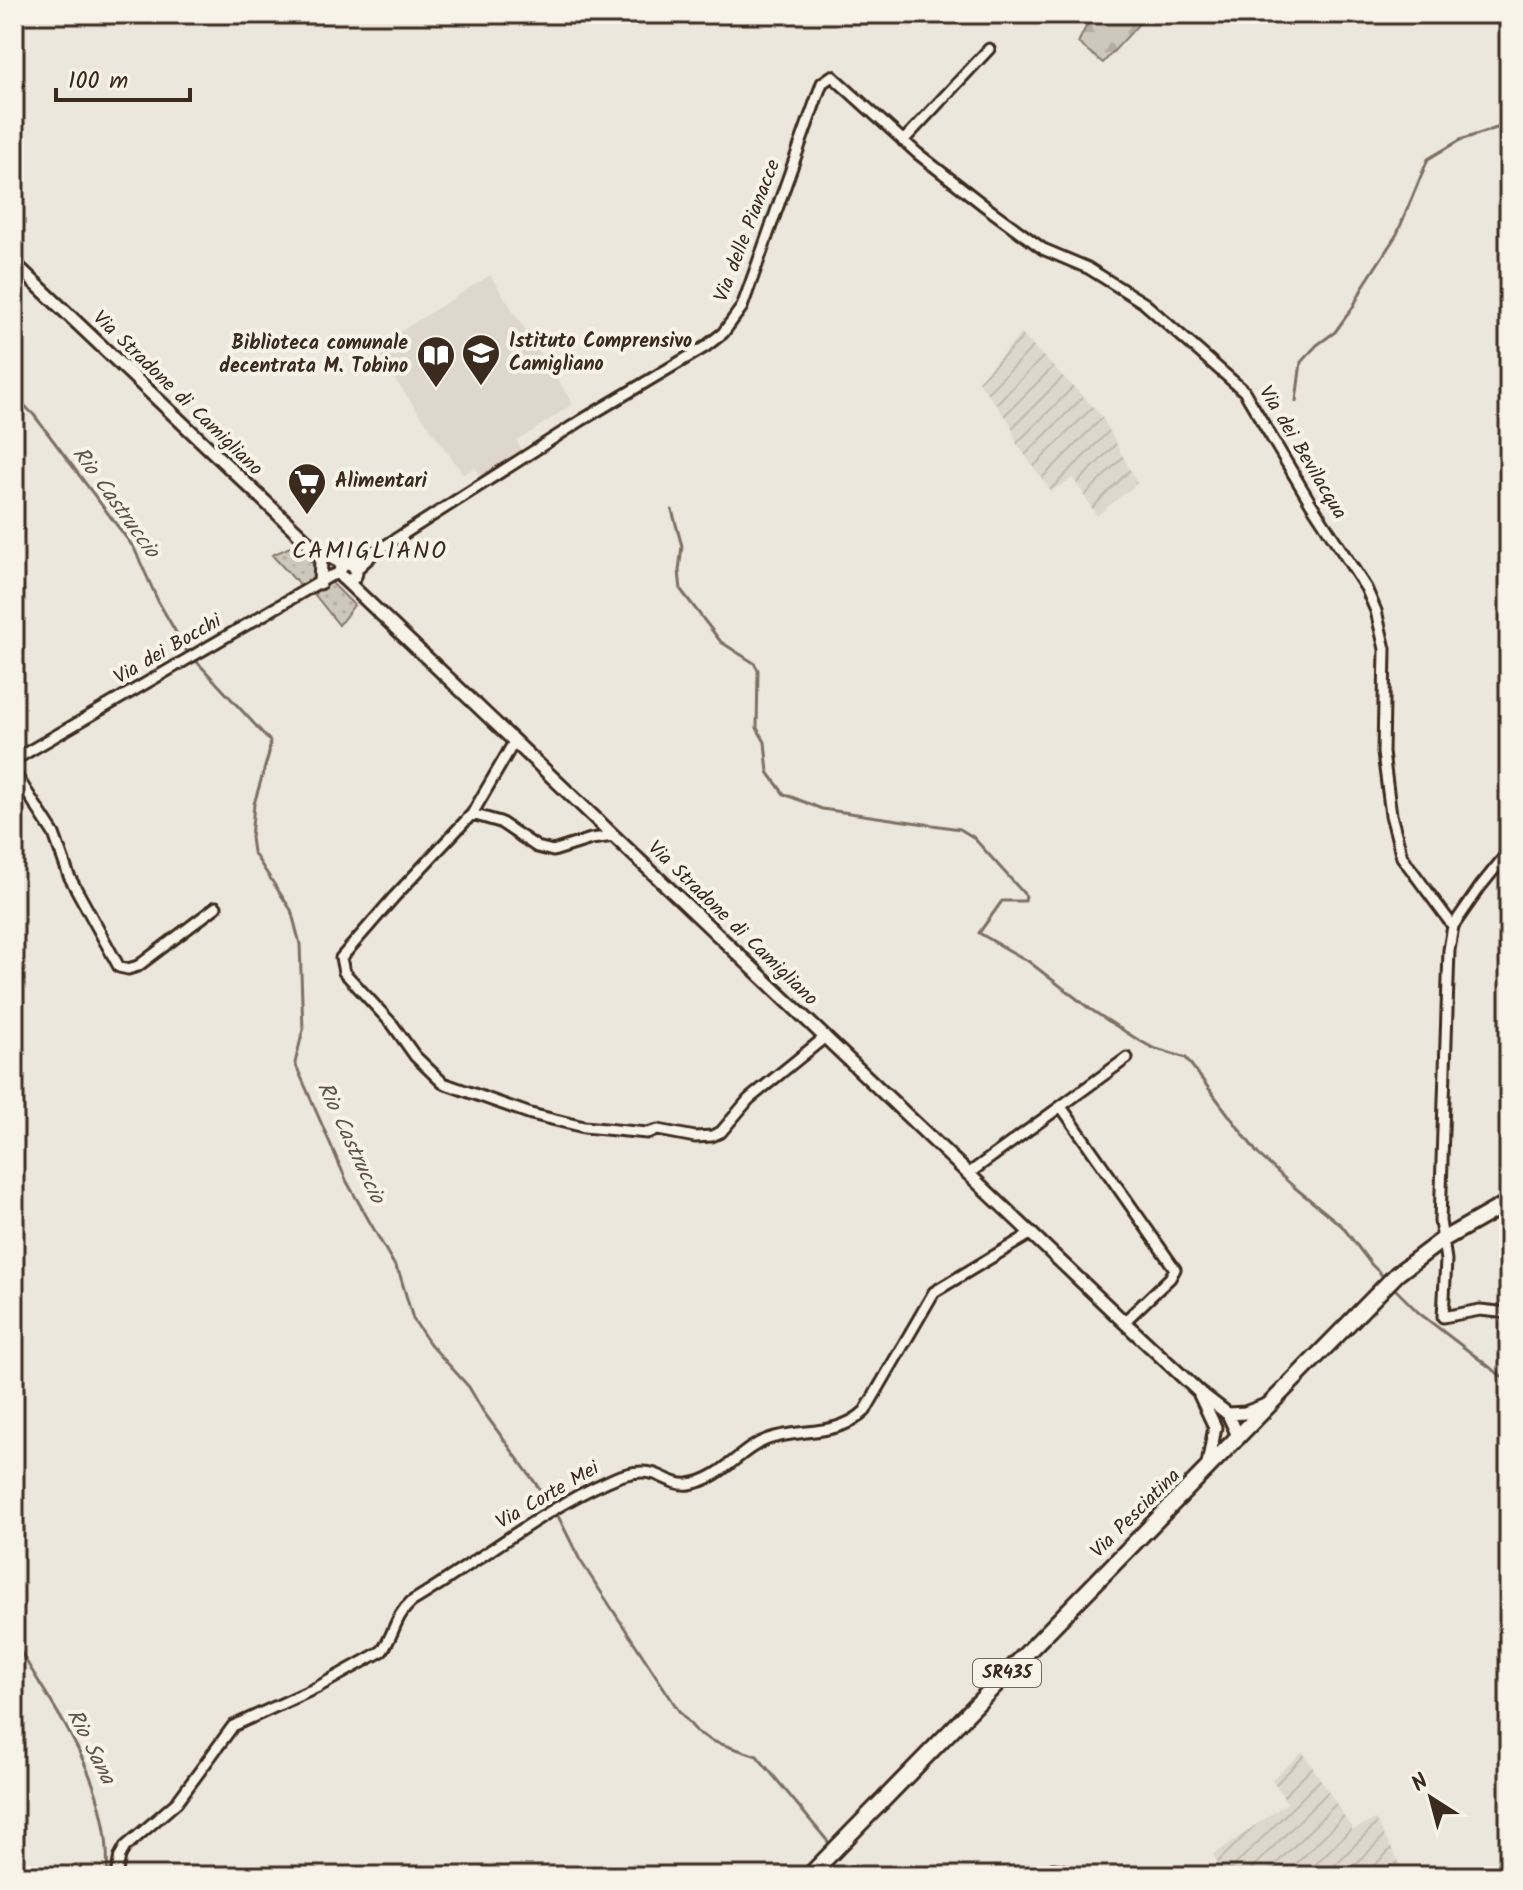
<svg xmlns="http://www.w3.org/2000/svg" width="1523" height="1890" font-family="Kalam,sans-serif">
<style>
.built{fill:#ddd7cc}
.industrial{fill:url(#industrial-furrows)}
.grass{fill:url(#grass-dots);stroke:#84796d;stroke-width:2}
.forest{fill:url(#forest-firs);stroke:#84796d;stroke-width:2}
.lines{fill:none;stroke-linecap:round;stroke-linejoin:round}
.stream{stroke:#7c7064;stroke-width:3}
.minor-casing{stroke:#3b2a1e;stroke-width:15}
.tertiary-casing{stroke:#3b2a1e;stroke-width:17}
.primary-casing{stroke:#3b2a1e;stroke-width:20}
.minor{stroke:#f7f3e8;stroke-width:9}
.tertiary{stroke:#f7f3e8;stroke-width:11}
.primary{stroke:#f7f3e8;stroke-width:14}
.labels{text-anchor:middle;dominant-baseline:central;stroke-width:8;stroke-linejoin:round;paint-order:stroke}
.shield{fill:#f7f3e8;stroke:#73665b;stroke-width:2}
.shield-label{font-size:18px;font-weight:bold;fill:#3b2a1e}
.street-label{font-size:20px;fill:#3b2a1e;stroke:#f7f3e8}
.poi-label{font-size:20px;font-weight:bold;fill:#3b2a1e;stroke:#f7f3e8;text-anchor:start}
.water-label{font-size:22px;font-style:italic;fill:#615347;stroke:#f7f3e8}
.quarter-label{font-size:24px;letter-spacing:2px;fill:#3b2a1e;stroke:#f7f3e8}
</style>
<defs>
<pattern id="industrial-furrows" width="10" height="10" patternUnits="userSpaceOnUse" patternTransform="scale(2)"><rect width="10" height="10" fill="#ddd7cc"/><path d="M-1 1l2-2M0 10L10 0M9 11l2-2" fill="none" stroke="#bfb9af"/></pattern>
<pattern id="grass-dots" width="8" height="8" patternUnits="userSpaceOnUse" patternTransform="scale(2)"><rect width="8" height="8" fill="#cec8bc"/><path d="M2 2h.1M6 6h.1" fill="none" stroke="#b2aca1" stroke-width="1.8" stroke-linecap="round"/></pattern>
<pattern id="forest-firs" width="22" height="20" patternUnits="userSpaceOnUse" patternTransform="scale(2)"><rect width="22" height="20" fill="#cec8bc"/><path d="M5 1l3.5 6h-7zM16 11l3.5 6h-7z" fill="#b2aca1"/></pattern>
</defs>
<rect width="100%" height="100%" fill="#ece7dc"/>
<filter id="ink" filterUnits="userSpaceOnUse"><feTurbulence type="fractalNoise" baseFrequency=".0125" numOctaves="2"/><feDisplacementMap in="SourceGraphic" scale="16" xChannelSelector="R" yChannelSelector="G"/><feConvolveMatrix kernelMatrix="1 2 1 2 8 2 1 2 1" color-interpolation-filters="sRGB"/></filter>
<g filter="url(#ink)">
<path class="built" d="M490,275L573,404L517,441L522,451L481,476L475,467L463,474L373,349Z"/>
<path class="industrial" d="M1021,334L1101,415L1137,483L1097,516L1073,478L1051,491L1017,444L1010,423L978,381Z
M1303,1752L1353,1830L1375,1819L1407,1876H1225L1213,1855L1287,1803L1272,1779Z"/>
<path class="grass" d="M297,544L314,565L317,573L311,583L302,589L296,579H294L272,555Z
M331,582L354,605L339,625L315,595L316,591Z"/>
<path class="forest" d="M1092,14H1148L1103,63L1078,43Z"/>
<g class="lines">
<path class="stream" d="M14,395L34,415L134,548L158,601L186,650L270,741L269,753L254,804L251,838L253,852L291,910L300,944L303,1030L295,1063L347,1182L400,1275L413,1319L430,1344L469,1387L483,1411L552,1506
M1296,401L1301,362L1317,345L1335,332L1353,307L1364,285L1397,234L1428,159L1460,140L1509,124
M672,510L682,546L679,571L681,590L721,642L754,663L758,670L757,728L765,742L768,772L784,794L822,809L960,829L973,837L1026,896L1025,901H1002L979,933L1028,961L1090,1009L1135,1038L1153,1048L1186,1058L1258,1154L1294,1187L1342,1226L1371,1264L1386,1279
M1391,1285L1419,1313L1509,1382
M556,1512L580,1560L679,1711L697,1732L712,1741L757,1756L830,1844
M14,1641C58,1716 113,1784 107,1876
M857,1875L858,1876"/>
<defs>
<path id="minor" d="M903,141L989,49
M348,563L377,551L582,420L705,347L723,333L742,307L822,83L832,76L917,153L986,207L1043,249L1088,268L1144,303L1244,391L1310,502L1366,588L1376,611L1385,649L1383,753L1391,815L1402,857L1453,926
M356,570L371,556
M514,742L472,814L394,897L341,958L344,972L393,1025L415,1056L443,1083L531,1114L584,1127L647,1133L658,1130L695,1137L712,1136L721,1132L749,1099L824,1038
M14,760L330,576L340,573
M14,772L54,834L69,876L119,967L128,969L138,966L216,907
M472,814L500,822L537,847L553,851L591,839L614,836
M1509,851L1480,887L1453,926L1449,950L1440,1221L1446,1260L1443,1317L1480,1310L1509,1313
M1062,1108L1175,1269L1170,1278L1124,1322
M968,1174L1127,1058
M116,1876L120,1856L125,1847L177,1802L233,1726L316,1688L382,1651C394,1635 395,1616 411,1602C477,1563 538,1512 608,1481C623,1474 639,1469 655,1474C666,1478 677,1486 689,1484C723,1479 739,1449 768,1439C800,1428 838,1437 865,1411L934,1292L1032,1233
M1049,1876L1053,1869L1062,1870L1067,1876"/>
<path id="tertiary" d="M14,263L316,550L344,564
M340 572a8 8 0 1 1 16 0a8 8 0 1 1-16 0Z
M342,577L1124,1322L1198,1391L1228,1414L1239,1438
M320,583L321,560
M1200,1395L1215,1427L1207,1470
M1228,1414L1245,1413L1266,1405"/>
<path id="primary" d="M809,1876L1397,1274L1442,1240L1509,1202"/>
</defs>
<use href="#minor" class="minor-casing"/>
<use href="#tertiary" class="tertiary-casing"/>
<use href="#primary" class="primary-casing"/>
<use href="#minor" class="minor"/>
<use href="#tertiary" class="tertiary"/>
<use href="#primary" class="primary"/>
</g>
</g>
<defs>
<symbol id="school-pin" viewBox="-11 -11 22 30"><path d="M0 17L-7.5 6A9.5 9.5 0 1 1 7.5 6Z" fill="#3b2a1e" stroke="#f7f3e8"/><path d="M0-5L7-2L0 1L-7-2ZM-4 1L0 2.5L4 1V4Q0 6-4 4Z" fill="#fff"/></symbol>
<symbol id="library-pin" viewBox="-11 -11 22 30"><path d="M0 17L-7.5 6A9.5 9.5 0 1 1 7.5 6Z" fill="#3b2a1e" stroke="#f7f3e8"/><path d="M-6-4Q-3-5.5-.7-3.5V5Q-3 3-6 4ZM6-4Q3-5.5 .7-3.5V5Q3 3 6 4Z" fill="#fff"/></symbol>
<symbol id="supermarket-pin" viewBox="-11 -11 22 30"><path d="M0 17L-7.5 6A9.5 9.5 0 1 1 7.5 6Z" fill="#3b2a1e" stroke="#f7f3e8"/><path d="M-6-5.5h2.5l.6 2H6L4.5 2H-2.5L-4.4-4H-6ZM-1.5 3.2a1.3 1.3 0 1 0 .1 0ZM3 3.2a1.3 1.3 0 1 0 .1 0Z" fill="#fff"/></symbol>
</defs>
<g fill-rule="evenodd">
<use href="#school-pin" x="459" y="331" width="44" height="60"/>
<use href="#library-pin" x="414" y="333" width="44" height="60"/>
<use href="#supermarket-pin" x="285" y="460" width="44" height="60"/>
</g>
<g class="labels">
<rect class="shield" x="973" y="1659" width="68" height="28" rx="6"/>
<g class="shield-label">
<text x="1007" y="1673">SR435</text>
</g>
<g class="street-label">
<text transform="translate(748 231) rotate(-69)">Via delle Pianacce</text>
<text transform="translate(177 394) rotate(44)">Via Stradone di Camigliano</text>
<text transform="translate(1302 453) rotate(59)">Via dei Bevilacqua</text>
<text transform="translate(168 650) rotate(-30)">Via dei Bocchi</text>
<text transform="translate(732 924) rotate(44)">Via Stradone di Camigliano</text>
<text transform="translate(548 1496) rotate(-30)">Via Corte Mei</text>
<text transform="translate(1136 1514) rotate(-45)">Via Pesciatina</text>
</g>
<g class="poi-label">
<text x="509" y="342">Istituto Comprensivo<tspan x="509" dy="23">Camigliano</tspan></text>
<text x="408" y="344" text-anchor="end">Biblioteca comunale<tspan x="408" dy="23">decentrata M. Tobino</tspan></text>
<text x="335" y="482">Alimentari</text>
</g>
<g class="water-label">
<text transform="translate(115 503) rotate(54)">Rio Castruccio</text>
<text transform="translate(350 1143) rotate(65)">Rio Castruccio</text>
<text transform="translate(90 1747) rotate(63)">Rio Sana</text>
</g>
<g class="quarter-label">
<text x="370" y="551">CAMIGLIANO</text>
</g>
</g>
<rect width="1523" height="1890" fill="none" stroke="#f7f3e8" stroke-width="48"/>
<rect x="24" y="24" width="1475" height="1842" fill="none" stroke="#3b2a1e" stroke-width="3" filter="url(#ink)"/>
<g transform="translate(1431 1798) rotate(324)" stroke="#f7f3e8" stroke-width="6" paint-order="stroke">
<path d="M0-6L14 30L0 20L-14 30Z" fill="#3b2a1e"/>
<text y="-12" font-size="22" font-weight="bold" text-anchor="middle" fill="#3b2a1e">N</text>
</g>
<path d="M56 88v12h134v-12" fill="none" stroke="#3b2a1e" stroke-width="4"/>
<text x="68" y="88" font-size="24" fill="#3b2a1e" stroke="#f7f3e8" stroke-width="6" paint-order="stroke">100 m</text>
</svg>
